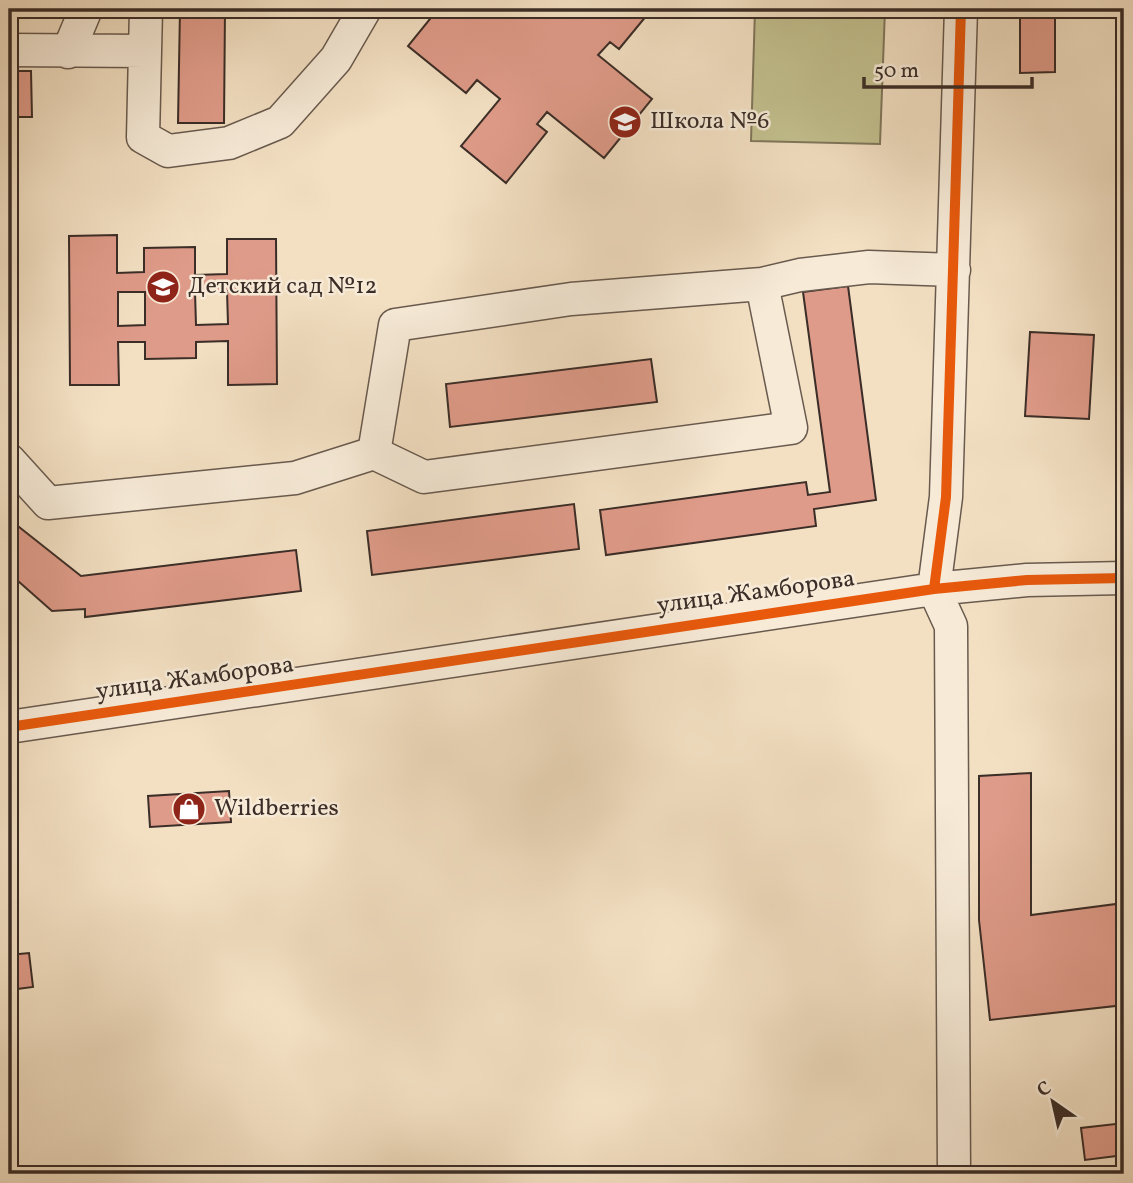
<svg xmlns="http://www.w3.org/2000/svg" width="1133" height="1183" font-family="Vollkorn,serif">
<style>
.green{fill:#c3c08f;stroke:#7f765b;stroke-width:2}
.building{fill:#df9b89;stroke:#3b2d27;stroke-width:2;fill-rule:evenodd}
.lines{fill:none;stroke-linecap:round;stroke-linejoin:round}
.minor-casing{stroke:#695a4e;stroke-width:35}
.minor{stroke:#f7ebd8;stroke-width:32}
.cycleway-casing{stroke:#f7ebd8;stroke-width:15}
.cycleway{stroke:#e8590c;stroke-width:10}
.labels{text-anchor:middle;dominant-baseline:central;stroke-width:5;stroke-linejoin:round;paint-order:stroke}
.poi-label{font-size:24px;fill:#3b2d27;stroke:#f7ebd8;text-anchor:start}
.street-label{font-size:24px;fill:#3b2d27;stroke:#f7ebd8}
</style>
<rect width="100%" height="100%" fill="#f3e0c3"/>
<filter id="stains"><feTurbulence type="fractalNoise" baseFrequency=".00286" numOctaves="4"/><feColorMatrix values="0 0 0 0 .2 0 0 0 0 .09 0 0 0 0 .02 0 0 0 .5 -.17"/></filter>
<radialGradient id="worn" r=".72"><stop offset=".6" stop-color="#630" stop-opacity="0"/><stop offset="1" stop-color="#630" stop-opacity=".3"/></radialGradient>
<path class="green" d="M755,9H885L880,144L751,141Z"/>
<path class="building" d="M180,9H225L224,123H178Z
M438,9H561L567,14L572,9H652L619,49L610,42L598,55L652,99L604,158L547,112L537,124L547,132L506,183L461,146L500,99L477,80L466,93L408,46Z
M1020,9H1105V16H1055V72L1020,73Z
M1121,21H1124V61H1123Z
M9,71H31L32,117H9Z
M117,235V273L144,272V248L195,247V275L227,274V239H276L277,384L228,385V341L196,342V358L145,359V342H118L119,385H70L69,236ZM227,291L228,324L196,325L195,292ZM118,292H145V325L118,326Z
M848,286L876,500L814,509L816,526L606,555L600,510L806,482L808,495L830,492L803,292Z
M1030,332L1094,335L1089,419L1025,416Z
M651,359L657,402L450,427L446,384Z
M574,504L579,549L372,575L367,531Z
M9,519L81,576L296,550L301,591L85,617V609L52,611L9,573Z
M1118,665H1124V693H1118Z
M1031,773V915L1124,903V1005L990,1020L979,920V776Z
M229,791L231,822L150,827L148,796Z
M29,953L33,987L9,990V955Z
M1124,1123V1155L1085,1160L1081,1128Z"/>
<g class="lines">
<defs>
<path id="minor" d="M146,9L143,137L168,151L229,143L280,122L336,59L365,9
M9,50L145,51
M68,52L86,9
M374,453L424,477L791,428L762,284
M9,460L48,503L295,478L374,453L395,325L571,299L762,284L800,275L869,267L954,270
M934,589L951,626L954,1174
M934,589L946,497L961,9
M9,727L934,589L1027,580L1124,578"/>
</defs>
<use href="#minor" class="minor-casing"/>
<use href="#minor" class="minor"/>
<defs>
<path id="cycleway" d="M934,589L946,497L961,9
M9,727L934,589L1027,580L1124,578"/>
</defs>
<use href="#cycleway" class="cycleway-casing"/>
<use href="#cycleway" class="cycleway"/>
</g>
<defs>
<symbol id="school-disc" viewBox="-11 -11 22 22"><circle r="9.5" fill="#8f2418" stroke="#f7ebd8"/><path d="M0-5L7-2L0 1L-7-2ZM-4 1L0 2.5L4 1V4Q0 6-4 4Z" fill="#fff"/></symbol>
<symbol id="shop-disc" viewBox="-11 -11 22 22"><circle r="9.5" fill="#8f2418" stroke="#f7ebd8"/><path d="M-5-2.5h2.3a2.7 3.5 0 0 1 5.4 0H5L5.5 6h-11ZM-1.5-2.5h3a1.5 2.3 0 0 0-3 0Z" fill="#fff"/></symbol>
</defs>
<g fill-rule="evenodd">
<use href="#school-disc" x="606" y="103" width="38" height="38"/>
<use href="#school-disc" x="144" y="268" width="38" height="38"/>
<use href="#shop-disc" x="170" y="790" width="38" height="38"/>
</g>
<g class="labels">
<g class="poi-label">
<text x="650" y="122">Школа №6</text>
<text x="188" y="287">Детский сад №12</text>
<text x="214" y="809">Wildberries</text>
</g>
<g class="street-label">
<text transform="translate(756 593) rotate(-8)">улица Жамборова</text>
<text transform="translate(195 679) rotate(-8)">улица Жамборова</text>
</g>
</g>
<rect width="1133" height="1183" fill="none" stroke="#f3e0c3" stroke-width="35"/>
<rect x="10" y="10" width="1112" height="1162" fill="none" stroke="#3b2d27" stroke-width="3.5"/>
<rect x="18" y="18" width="1098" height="1148" fill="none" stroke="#3b2d27" stroke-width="2"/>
<g transform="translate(1053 1102) rotate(326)" stroke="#f7ebd8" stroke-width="5" paint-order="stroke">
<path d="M0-5L12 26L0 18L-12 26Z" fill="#3b2d27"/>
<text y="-10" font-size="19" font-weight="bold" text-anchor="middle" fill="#3b2d27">С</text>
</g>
<path d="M864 77v10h168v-10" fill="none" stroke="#3b2d27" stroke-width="3.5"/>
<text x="874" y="77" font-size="21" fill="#3b2d27" stroke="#f7ebd8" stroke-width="5" paint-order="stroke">50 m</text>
<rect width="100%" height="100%" filter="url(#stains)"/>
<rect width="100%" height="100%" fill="url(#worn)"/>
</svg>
